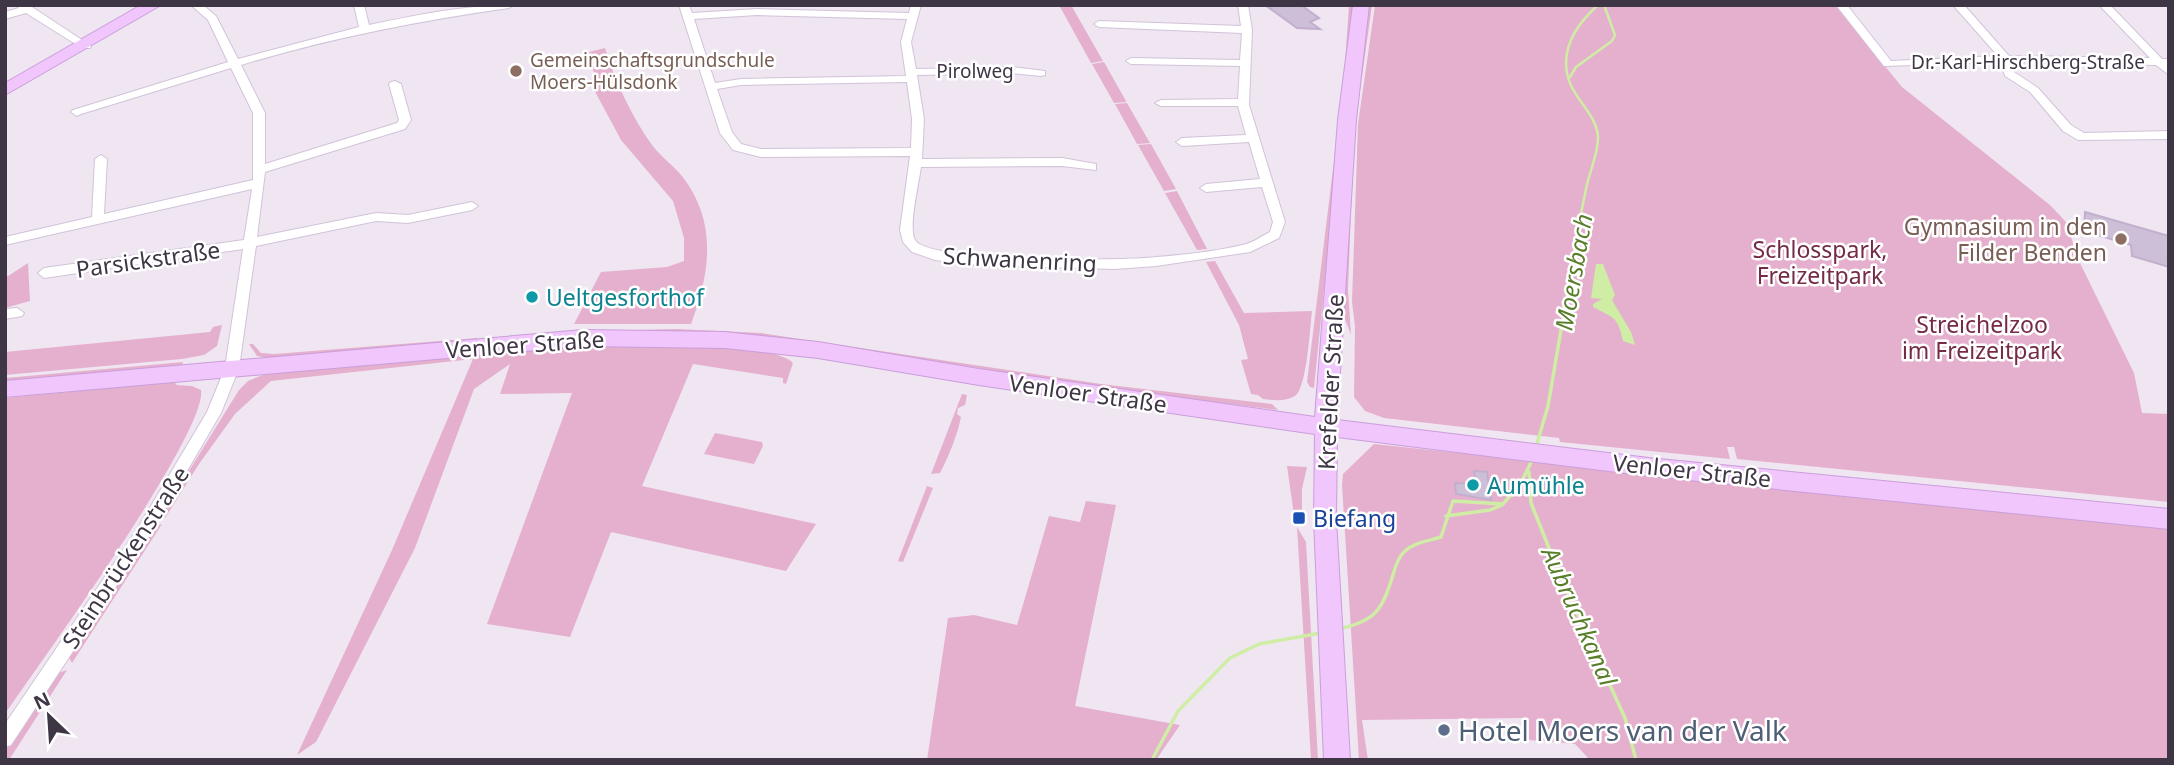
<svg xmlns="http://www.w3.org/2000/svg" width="2174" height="765" font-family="'Noto Sans',sans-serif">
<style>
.green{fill:#e5b0cd}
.water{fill:#cfeda4}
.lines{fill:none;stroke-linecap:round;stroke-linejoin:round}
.stream-far1{stroke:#cfeda4;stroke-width:2.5}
.stream{stroke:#cfeda4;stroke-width:3.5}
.building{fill:#cdbfd7;stroke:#c2afce;stroke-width:2}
.street-casing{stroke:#d1c3d8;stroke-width:2}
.secondary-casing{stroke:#ca9eda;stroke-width:2}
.street{fill:#fff;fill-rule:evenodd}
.secondary{fill:#f0c6fc;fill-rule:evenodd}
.education-dot{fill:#8d6e63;stroke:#fff;stroke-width:2.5}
.culture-dot{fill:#0f9aa8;stroke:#fff;stroke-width:2.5}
.transit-dot{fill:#1a4fb4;stroke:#fff;stroke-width:2.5}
.service-dot{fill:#5c6f8a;stroke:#fff;stroke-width:2.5}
.labels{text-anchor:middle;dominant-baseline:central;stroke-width:5;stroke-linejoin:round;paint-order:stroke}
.far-education-label{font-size:19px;fill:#785e54;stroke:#fff;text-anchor:start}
.far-street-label{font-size:19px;fill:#3f3645;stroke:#fff}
.education-label{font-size:23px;fill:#785e54;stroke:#fff;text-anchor:end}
.park-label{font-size:23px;fill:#742b46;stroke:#fff}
.street-label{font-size:23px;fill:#3f3645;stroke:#fff}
.culture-label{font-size:23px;fill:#0d838f;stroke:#fff;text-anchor:start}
.transit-label{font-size:23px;fill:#164399;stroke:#fff;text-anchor:start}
.water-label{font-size:24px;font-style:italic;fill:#597e29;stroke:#fff}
.near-service-label{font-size:28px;fill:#4e5e75;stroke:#fff;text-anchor:start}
</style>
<rect width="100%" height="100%" fill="#efe6f2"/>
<path class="green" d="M1059,5H1071L1103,61L1091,63Z
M1349,5H1353L1314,388L1310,387L1307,382L1344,79Z
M1368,5H1372L1354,134L1348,289L1351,335L1343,314L1348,178Z
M1375,5H1835L1902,87L2050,205L2066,222L2079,261L2134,373L2142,413L2169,414V502L1737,459L1734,447H1727L1730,459L1560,442L1559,438L1384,418L1365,411L1354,397L1355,326L1352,302L1358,124Z
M605,48C615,81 632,117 652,145C661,157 673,165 682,176C718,222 710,274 691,324H574L601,272L667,267L684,261V238L673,201L621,140L592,86L599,83L585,53Z
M1104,62L1126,101V102L1114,103L1092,64Z
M1127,103L1150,143L1137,144L1115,104Z
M1151,144L1176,189L1164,191L1138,145Z
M1177,191L1207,249L1197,250L1165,193Z
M1215,261L1244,313L1312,311C1310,327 1307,388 1295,396C1285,402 1273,400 1263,399L1258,395L1251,394L1241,360L1248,359L1239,325L1206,262Z
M28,263L30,301L5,308V278Z
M222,325L217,346L204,355L182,359L5,375V352L210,332L213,327Z
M676,329L761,333L1101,384L1272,404L1278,410L1109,389L853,348L554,335L552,332Z
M478,338L475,341L268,358L257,356L249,344H253L261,353L274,354Z
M560,346C601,346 770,338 793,363L786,384L783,383V378L693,364L642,486L816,524L786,571L611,532L570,637L487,624L572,393L500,394L510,364L474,389L415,548L316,742L297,755L392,550L473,359L271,381L235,414L199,464L165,518L161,516L239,390L248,381L268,373Z
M183,362L182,365L5,381V378Z
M174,382L177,385L192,386L201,390C208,432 38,666 5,714V398Z
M962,394L967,395L965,405L958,408L957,414L961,417C957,436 949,456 940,473L931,474Z
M715,433L762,442L763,446L754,464L704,454Z
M1374,444L2169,528V760H1590L1575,744L1529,740L1522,718L1362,720L1368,760H1359L1342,485L1343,474Z
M1287,466L1307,467L1302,489V514L1294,515Z
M927,486L933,488L903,562L898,561Z
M1086,501L1116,505L1075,706L1180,725L1156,760H927L948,618L974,615L1017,625L1049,516L1080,522Z
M162,524L72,663L68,656L154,527Z
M1297,527L1306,542L1318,760H1311Z
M67,670L9,760H5V750L55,674Z"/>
<path class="water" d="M1596,264H1603L1615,295L1612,300L1631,332L1635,345L1623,341C1618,316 1613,318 1593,307V304L1602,299L1591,298Z"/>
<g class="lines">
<path class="stream-far1" d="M1570,77L1576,67L1612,41L1615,35L1604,5
M1561,331C1569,284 1576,236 1586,189C1589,173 1599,152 1598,136C1595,106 1560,94 1567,53C1571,33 1583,19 1598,5"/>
<path class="stream" d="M1536,447L1548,406L1561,330
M1529,472L1531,503L1561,578L1625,718L1636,760
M1446,516L1490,510L1502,505
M1339,629C1376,621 1382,610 1393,575C1395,567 1398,557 1405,551C1415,542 1429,541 1441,537L1453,501L1503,504L1521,483L1533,458
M1152,760L1178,711L1230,658L1259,644L1321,633"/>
</g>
<path class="building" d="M1265,5H1301L1319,18L1310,22L1320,29L1297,28Z
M2085,212L2169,236V267L2132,256L2131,245L2084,231Z
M1474,471L1487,472L1491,500L1456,494L1455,483L1476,484Z"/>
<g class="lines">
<defs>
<path id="street" d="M16,5H29L91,46L90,48H82L26,13L5,19V12L19,8Z
M191,5H203L216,16L238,59L359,27L354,5H364L369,25C417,15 465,5 514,5L509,8C417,21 330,38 241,65L265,113V164L397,123L399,120L389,84L391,82L395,81L401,84L411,120L405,129L265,172L257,237L376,213L408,215L472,202L478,206L472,210L408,223L376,221L256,246L239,368L221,413L146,541L11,745L5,747V724L136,531L207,412L225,368L243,249L44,278L38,273L44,268L244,240L252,189L5,245V237L92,217L95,159L101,155L107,159L104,214L253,180V113L231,68L81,114L77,116L71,112L73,110L228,62L208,20Z
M679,5H689L692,13L757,9L909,13L911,5H921L911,42L916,69L1011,67L1045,71V75L1041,76L1011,73L917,75L924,119L922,159L1062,158L1096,164V170L1062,166L921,167C919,182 908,228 915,240C928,263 1124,261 1156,257C1183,255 1220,251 1246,244C1254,242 1262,236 1270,232L1273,222L1262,187L1206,192L1200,188L1206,184L1260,179L1249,142L1182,146L1176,142L1182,138L1246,135L1238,106H1161L1155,103L1161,100L1238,99L1240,66L1131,64L1126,61L1131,58L1240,60L1242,33L1099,27L1094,24L1099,21L1241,26L1238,5H1248L1252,30L1249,105L1285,222L1279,238L1250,252L1156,266L1115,269L977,265L935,260L912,252L903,242L900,230L910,156L761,157L733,150L720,133ZM757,15L907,19L901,42L906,76L741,79L715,83L694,19ZM907,82L912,119L911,148L761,149L741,144L732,132L717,89L741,85Z
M1836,5H1847L1891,61L1998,56L1953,5H1964L2009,56L2150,58L2099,5H2110L2162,59H2169V75L2156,65L2012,62L2014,72L2038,88L2071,125L2084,133L2169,131V139L2078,140L2063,131L2030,92L2005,76L2001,62L1884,66Z
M17,308L24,313L22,316L5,319V309Z"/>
<path id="secondary" d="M141,5H161L5,95V83Z
M1353,5H1369L1356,120L1337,420L1649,458L2169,509V529L1649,476L1337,437L1336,519L1350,760H1324L1314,519L1315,434L979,385L818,358L725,348L583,346L5,397V381L583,330L725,332L818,342L979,369L1315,417L1338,120Z"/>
</defs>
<use href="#street" class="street-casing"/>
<use href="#secondary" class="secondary-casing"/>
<use href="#street" class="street"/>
<use href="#secondary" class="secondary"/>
</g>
<g class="education-dot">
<circle cx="516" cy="71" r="7"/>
<circle cx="2121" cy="239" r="7"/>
</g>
<g class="culture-dot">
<circle cx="532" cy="297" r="7"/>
<circle cx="1473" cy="485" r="7"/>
</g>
<rect class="transit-dot" x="1292" y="511" width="14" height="14" rx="3.5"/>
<circle class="service-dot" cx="1444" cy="730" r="7"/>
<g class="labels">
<g class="far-education-label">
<text x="530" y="60">Gemeinschaftsgrundschule<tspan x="530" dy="22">Moers-Hülsdonk</tspan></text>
</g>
<g class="far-street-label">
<text x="2028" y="62">Dr.-Karl-Hirschberg-Straße</text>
<text x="975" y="71">Pirolweg</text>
</g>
<g class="education-label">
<text x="2107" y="226">Gymnasium in den<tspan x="2107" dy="26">Filder Benden</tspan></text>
</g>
<g class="park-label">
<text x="1820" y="249">Schlosspark,<tspan x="1820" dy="26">Freizeitpark</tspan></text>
<text x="1982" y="324">Streichelzoo<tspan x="1982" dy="26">im Freizeitpark</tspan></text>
</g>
<g class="street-label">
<text transform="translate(148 259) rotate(-8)">Parsickstraße</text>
<text transform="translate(1020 259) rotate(3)">Schwanenring</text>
<text transform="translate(525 344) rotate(-4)">Venloer Straße</text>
<text transform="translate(1330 382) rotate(-87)">Krefelder Straße</text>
<text transform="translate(1088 393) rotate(8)">Venloer Straße</text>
<text transform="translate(1692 470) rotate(6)">Venloer Straße</text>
<text transform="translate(125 557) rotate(-57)">Steinbrückenstraße</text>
</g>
<g class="culture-label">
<text x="546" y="297">Ueltgesforthof</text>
<text x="1487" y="485">Aumühle</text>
</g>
<g class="transit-label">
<text x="1313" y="518">Biefang</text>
</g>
<g class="water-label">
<text transform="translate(1573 272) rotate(-80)">Moersbach</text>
<text transform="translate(1580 616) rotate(66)">Aubruchkanal</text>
</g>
<g class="near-service-label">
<text x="1458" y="730">Hotel Moers van der Valk</text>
</g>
</g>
<rect width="2174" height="765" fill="none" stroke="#3f3645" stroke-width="14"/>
<g transform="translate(49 716) rotate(335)" stroke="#ffffff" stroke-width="5" paint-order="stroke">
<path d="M0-5L12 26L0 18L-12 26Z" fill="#3f3645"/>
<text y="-10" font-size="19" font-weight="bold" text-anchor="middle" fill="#3f3645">N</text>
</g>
</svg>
